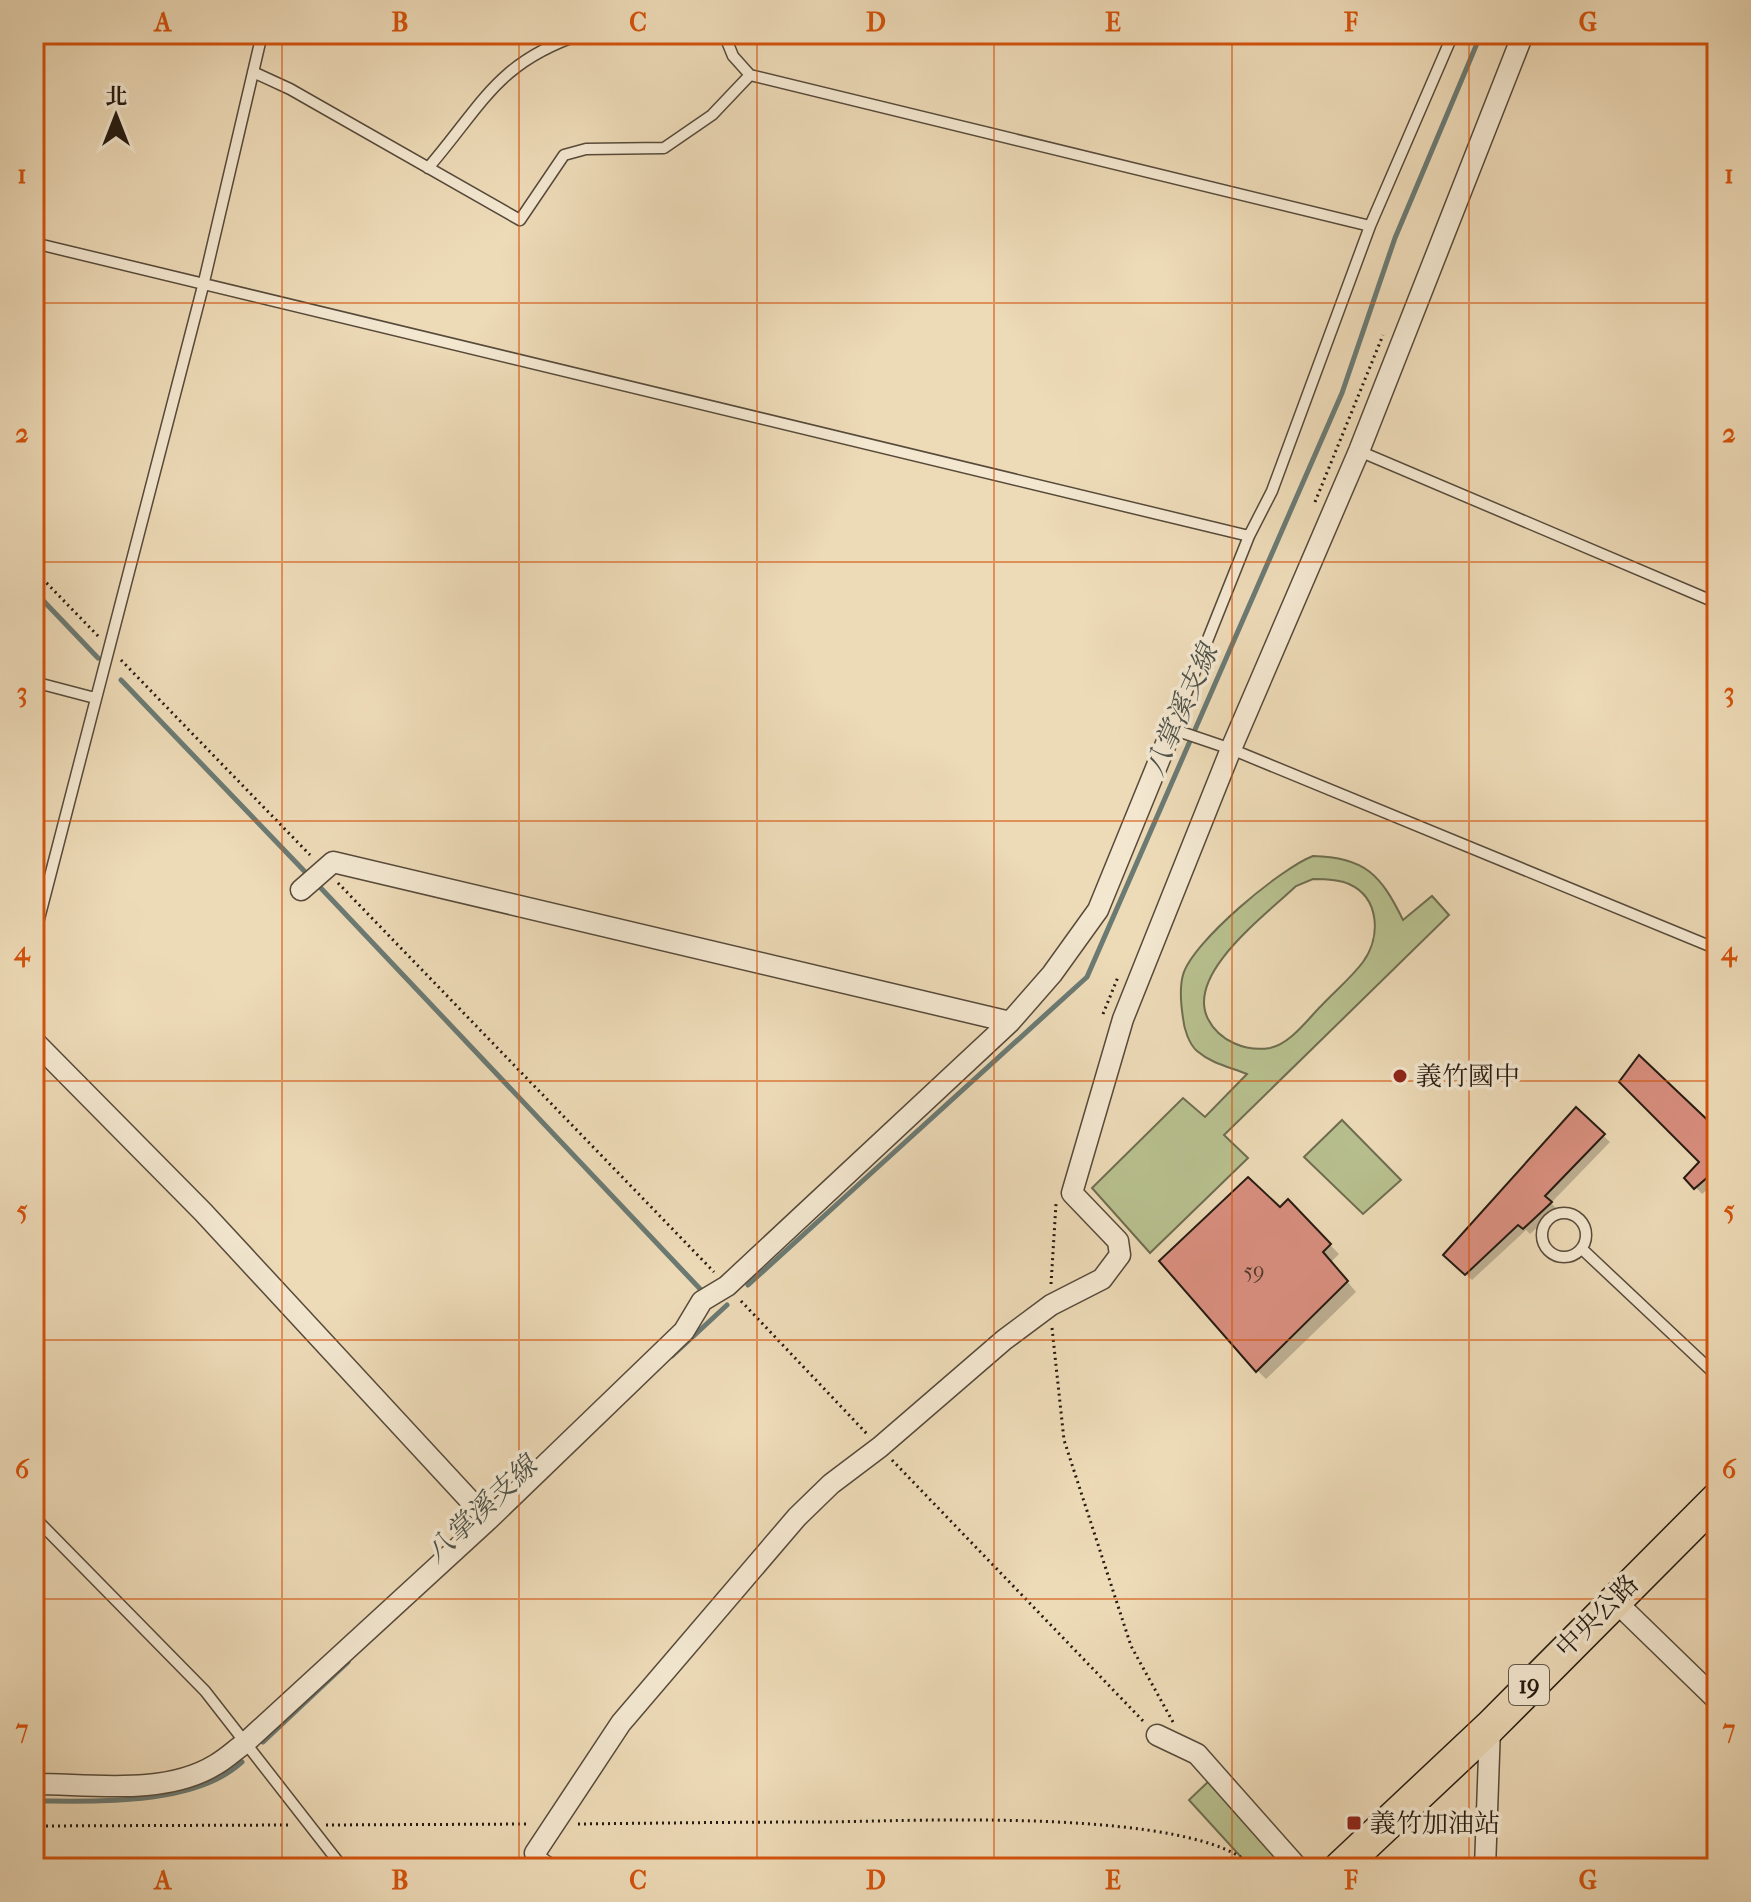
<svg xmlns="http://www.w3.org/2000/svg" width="1751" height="1902" font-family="'IM FELL French Canon','Noto Serif TC',serif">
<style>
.green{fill:#b8c08f;stroke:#6e6d50;stroke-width:2;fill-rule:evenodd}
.shadow{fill:#0003}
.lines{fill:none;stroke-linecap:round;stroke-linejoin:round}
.stream{stroke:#6b7a73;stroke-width:5}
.building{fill:#d98f7f;stroke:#251a11;stroke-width:2}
.service-casing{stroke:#574a3a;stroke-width:13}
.minor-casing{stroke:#574a3a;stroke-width:23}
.primary-casing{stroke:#251a11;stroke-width:35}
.path{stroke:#251a11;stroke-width:3;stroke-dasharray:2 4;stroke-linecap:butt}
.service{stroke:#f3e7d0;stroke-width:10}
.minor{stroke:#f3e7d0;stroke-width:20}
.primary{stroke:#eddab7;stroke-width:32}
.grid{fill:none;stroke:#d4530c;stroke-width:2;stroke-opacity:0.55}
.poi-dot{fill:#8f2418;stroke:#f3e7d0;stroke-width:3}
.labels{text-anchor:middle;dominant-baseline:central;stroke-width:7;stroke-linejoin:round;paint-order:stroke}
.number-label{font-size:22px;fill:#52372c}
.shield{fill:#f3e7d0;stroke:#63584a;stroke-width:2}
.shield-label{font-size:24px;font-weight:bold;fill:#251a11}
.poi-label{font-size:26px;fill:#251a11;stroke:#f3e7d0;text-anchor:start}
.street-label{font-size:26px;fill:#251a11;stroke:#f3e7d0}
.water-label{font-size:28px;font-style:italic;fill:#4e524a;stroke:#f3e7d0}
.neatline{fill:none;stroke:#d4530c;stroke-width:3}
.grid-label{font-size:26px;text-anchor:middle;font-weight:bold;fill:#d4530c}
</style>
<rect width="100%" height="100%" fill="#eddab7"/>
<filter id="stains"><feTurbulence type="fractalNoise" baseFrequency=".0025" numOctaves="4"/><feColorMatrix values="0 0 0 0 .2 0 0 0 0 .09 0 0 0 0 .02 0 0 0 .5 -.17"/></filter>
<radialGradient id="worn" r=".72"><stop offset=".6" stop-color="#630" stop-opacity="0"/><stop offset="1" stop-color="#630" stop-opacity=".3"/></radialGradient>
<path class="green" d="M1313,856C1365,857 1381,875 1403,920L1432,896L1449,915L1224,1135L1248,1158L1150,1253L1092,1188L1183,1098L1205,1117L1247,1074C1230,1067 1212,1064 1197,1051C1189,1044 1184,1029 1183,1018C1181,1005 1179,989 1183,975C1192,942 1281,868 1313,856ZM1313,879C1324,879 1338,879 1349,884C1380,898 1381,937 1363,962C1351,978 1334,992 1321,1006C1307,1020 1290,1044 1270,1048C1246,1052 1219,1041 1208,1019C1185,974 1266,915 1296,886Z
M1342,1120L1401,1180L1363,1214L1304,1157Z
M1210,1780L1291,1868H1251L1189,1800Z"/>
<path class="shadow" d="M1576,1110L1610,1142L1551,1203L1557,1209L1530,1234L1526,1230L1472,1280L1446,1255Z
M1717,1132V1181L1702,1194L1687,1178L1702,1162Z
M1288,1202L1339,1254L1331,1262L1356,1292L1266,1379L1257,1370L1280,1210Z"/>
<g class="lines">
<path class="stream" d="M34,591L98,658
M121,680L310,877
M317,884L703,1292
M748,1285L1087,977L1342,393L1395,238L1481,34
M672,1356L727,1305
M263,1742L348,1662
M34,1801C96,1801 195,1806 242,1762"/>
</g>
<path class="building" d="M1639,1055L1717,1129V1169L1694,1189L1684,1178L1699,1162L1619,1082Z
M1576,1107L1605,1134L1545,1196L1552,1202L1523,1229L1518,1225L1465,1275L1443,1255Z
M1248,1177L1280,1207L1288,1199L1331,1244L1323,1252L1348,1281L1256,1372L1159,1261Z"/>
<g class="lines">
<defs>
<path id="service" d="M724,34L733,56L750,75
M1453,34L1370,226L1272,491L1249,536L1172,729L1231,749L1717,949
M253,72L290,89L520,220L564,155L586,149L664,148L712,115L750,75L1370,226
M428,168C483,104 497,62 582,34
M34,243L1249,536
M1359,451L1717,603
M34,682L95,698
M34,938L203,286L262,34
M1542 1235a22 22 0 1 1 44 0a22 22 0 1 1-44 0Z
M1582,1249L1717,1376
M34,1517L205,1691L343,1868
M523,1868L535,1853L557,1868"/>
<path id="minor" d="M301,890L333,862L1010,1022
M34,1041L203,1212L488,1520
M1613,1599L1717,1700
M1157,1735L1197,1754L1298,1868
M34,1784C90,1784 164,1796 215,1765C226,1759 235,1750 245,1743L488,1520L684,1331L702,1301L727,1286L1010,1022L1052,974L1098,910L1172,729
M535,1853L621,1723L797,1517L831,1484L880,1447L1004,1340L1051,1305L1102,1279L1120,1255L1118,1241L1072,1193L1123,1019L1231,749L1359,451L1523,34
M1485,1868L1490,1727"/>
<path id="primary" d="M1340,1868L1490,1727L1717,1499"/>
</defs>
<use href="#service" class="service-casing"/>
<use href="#minor" class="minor-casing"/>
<use href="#primary" class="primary-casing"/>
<path class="path" d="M1315,502L1383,335
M34,570L99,637
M121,660L310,855
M338,883L714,1272
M1103,1014L1118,977
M1051,1284L1056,1204
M741,1301L868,1435
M1052,1328L1064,1440L1131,1646L1173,1722
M892,1460L1145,1723
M578,1824C661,1823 744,1822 827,1822C912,1821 1199,1807 1254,1868
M326,1825L530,1824
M34,1826L290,1825"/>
<use href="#service" class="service"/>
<use href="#minor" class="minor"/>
<use href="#primary" class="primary"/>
</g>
<path class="grid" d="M282,34V1868M519,34V1868M757,34V1868M994,34V1868M1232,34V1868M1469,34V1868M34,303H1717M34,562H1717M34,821H1717M34,1081H1717M34,1340H1717M34,1599H1717"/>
<g class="poi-dot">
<circle cx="1400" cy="1076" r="8"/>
<rect x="1346" y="1815" width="16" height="16" rx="4"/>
</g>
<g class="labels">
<g class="number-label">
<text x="1254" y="1271">59</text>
</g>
<rect class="shield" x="1509" y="1665" width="40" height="40" rx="6"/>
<g class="shield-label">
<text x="1529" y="1685">19</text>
</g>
<g class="poi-label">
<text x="1416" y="1076">義竹國中</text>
<text x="1370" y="1823">義竹加油站</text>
</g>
<g class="street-label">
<text transform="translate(1597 1616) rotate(-45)">中央公路</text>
</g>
<g class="water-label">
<text transform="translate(1181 710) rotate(-66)">八掌溪支線</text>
<text transform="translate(481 1509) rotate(-43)">八掌溪支線</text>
</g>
</g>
<rect width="1751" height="1902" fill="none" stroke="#eddab7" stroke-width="88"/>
<g transform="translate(116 116)" stroke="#f3e7d0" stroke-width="6" paint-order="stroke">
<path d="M0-6L14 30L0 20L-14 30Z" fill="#251a11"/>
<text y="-12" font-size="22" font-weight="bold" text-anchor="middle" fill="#251a11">北</text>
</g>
<rect x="44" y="44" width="1663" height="1814" class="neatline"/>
<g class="grid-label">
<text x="163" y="31">A</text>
<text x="400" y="31">B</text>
<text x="638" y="31">C</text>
<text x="876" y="31">D</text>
<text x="1113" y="31">E</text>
<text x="1351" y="31">F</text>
<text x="1588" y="31">G</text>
<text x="22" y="183">1</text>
<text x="1729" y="183">1</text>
<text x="22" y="442">2</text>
<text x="1729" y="442">2</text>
<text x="22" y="701">3</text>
<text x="1729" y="701">3</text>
<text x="22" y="960">4</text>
<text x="1729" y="960">4</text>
<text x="22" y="1219">5</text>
<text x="1729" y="1219">5</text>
<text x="22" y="1478">6</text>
<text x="1729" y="1478">6</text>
<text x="22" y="1738">7</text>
<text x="1729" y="1738">7</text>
<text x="163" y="1889">A</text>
<text x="400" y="1889">B</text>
<text x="638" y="1889">C</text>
<text x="876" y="1889">D</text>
<text x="1113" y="1889">E</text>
<text x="1351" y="1889">F</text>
<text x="1588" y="1889">G</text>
</g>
<rect width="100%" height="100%" filter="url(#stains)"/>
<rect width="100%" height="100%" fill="url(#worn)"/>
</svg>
